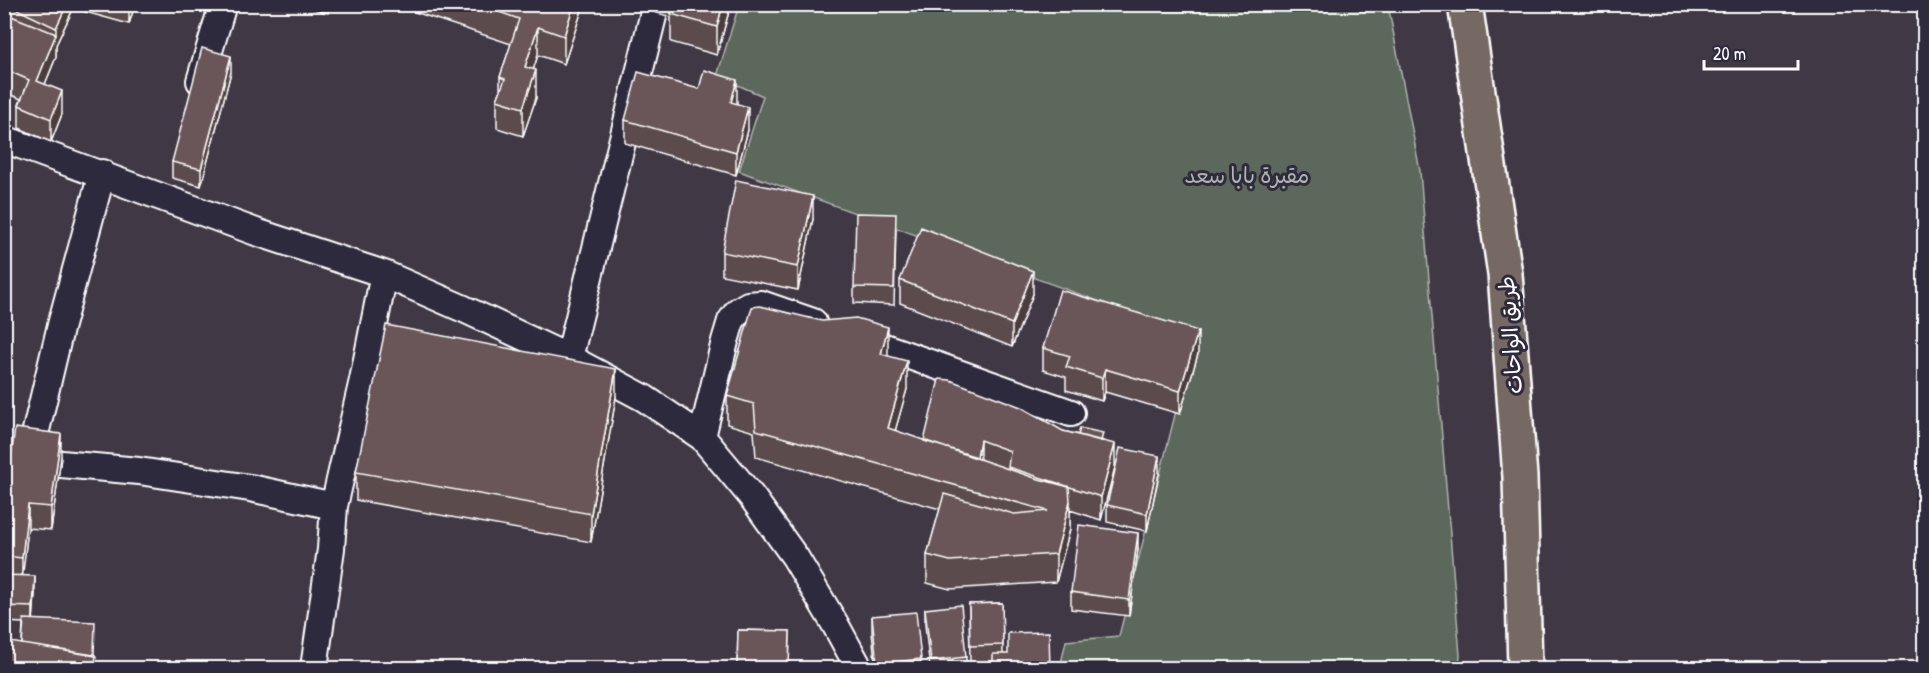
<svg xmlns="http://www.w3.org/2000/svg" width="1929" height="673" font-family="'Patrick Hand','Playpen Sans Arabic',sans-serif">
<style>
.green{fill:#5d685d;stroke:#aeb4ae;stroke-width:1.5}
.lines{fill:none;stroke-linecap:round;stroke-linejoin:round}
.minor-casing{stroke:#fff;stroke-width:30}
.primary-casing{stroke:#fff;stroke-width:38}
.minor{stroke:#2f2a3d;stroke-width:26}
.primary{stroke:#766964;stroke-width:33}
.wall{fill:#5c4b4d;stroke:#fff;stroke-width:1.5}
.shaded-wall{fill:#4b3d3e;stroke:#fff;stroke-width:1.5}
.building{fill:#6b5759;stroke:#fff;stroke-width:1.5}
.labels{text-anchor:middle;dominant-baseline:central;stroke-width:6;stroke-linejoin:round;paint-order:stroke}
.park-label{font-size:22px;fill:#aeb4ae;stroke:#2f2a3d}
.street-label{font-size:22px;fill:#fff;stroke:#2f2a3d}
</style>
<rect width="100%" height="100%" fill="#413845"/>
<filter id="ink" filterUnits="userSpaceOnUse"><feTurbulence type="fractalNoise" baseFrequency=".0167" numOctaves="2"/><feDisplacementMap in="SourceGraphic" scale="12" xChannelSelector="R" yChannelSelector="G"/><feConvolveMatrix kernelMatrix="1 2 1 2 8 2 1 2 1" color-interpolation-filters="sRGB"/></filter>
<g filter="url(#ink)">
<path class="green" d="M739,5H1388L1420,171L1460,655L1459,668H1060L1066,641L1119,636L1195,336L739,171L763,96L717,76Z"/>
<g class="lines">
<defs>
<path id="minor" d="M200,81L223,4
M4,139L256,232L384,274L464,309L569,358L644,398L702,437L752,497L795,557L835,624L859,668
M856,337L1071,413
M569,358L656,4
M702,437L725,341L731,321L738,311L748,305L761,304L813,322
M28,461L139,471L250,488L334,506
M28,464L61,325L102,173
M314,668L331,549L334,506L363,380L384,274"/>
<path id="primary" d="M1465,4L1505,274L1520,477L1525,668"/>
</defs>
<use href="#minor" class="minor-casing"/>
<use href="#primary" class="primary-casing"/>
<use href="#minor" class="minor"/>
<use href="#primary" class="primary"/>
</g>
<path class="wall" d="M4,4H74V7L56,45V57L45,84L62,114L51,142L19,128V105L21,99L4,92V13L6,14V7L4,10Z
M78,4H135L129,24L78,10Z
M296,4H330L328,13Z
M391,4H584L564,64L538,55L533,70L536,98L523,136L497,128V100L500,92V77L511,44Z
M654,4H731L717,55L671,42V17L654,12Z
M231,72L201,186L172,178V162Z
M737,104L748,130L736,175L625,143V120Z
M813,219L798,290L722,275V252Z
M896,231L894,305L854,303V287Z
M900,280L1033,294L1012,347L900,303Z
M1043,348L1198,354L1180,414L1105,392L1102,401L1066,390V377L1043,370Z
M888,356L907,389L895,431L924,441L1063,431L1103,441L1115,467L1101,520L1070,510V529L1056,582L950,589L927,583V555L940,509L756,457L754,432L727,424V396Z
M616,397L591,542L356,500V472Z
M61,457L51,530L28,528L22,576L35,593L33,619L95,655L96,669L22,644L23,623L4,622V508Z
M1159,473L1147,531L1107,522V505Z
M1138,549L1129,616L1071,609V592Z
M1002,603L1003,654L1050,669H993V662H970L969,604Z
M925,609L966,657V669H930L925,625Z
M872,616L921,659V669H876L872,633Z
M738,630L790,631L789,669H737Z"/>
<path class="shaded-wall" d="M67,4H74V7L56,45V57L37,104V81L56,34V28Z
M129,4H135L129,24Z
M574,4H584L564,64V36Z
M723,4H731L717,55V27Z
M538,27V55L525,95V67Z
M231,56V72L201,186V169Z
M536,70V98L523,136V108Z
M737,80V103L731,125V102Z
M62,91V114L51,142V119Z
M748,107V130L736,175V152Z
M813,196V219L798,290V267Z
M1033,271V294L1012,347V324Z
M888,327V355L881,354Z
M1198,331V354L1180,414V391Z
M907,361V389L888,456V428Z
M616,369V397L591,542V514Z
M1105,369V392L1102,401V378Z
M61,434V457L51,530V507Z
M980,440V463L977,480V457Z
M1115,444V467L1101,520V497Z
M1159,456V473L1147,531V514Z
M1070,501V529L1056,582V554Z
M28,505V528L22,581V558Z
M1138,533V549L1129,616V600Z
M35,576V593L33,624V607Z"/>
<path class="building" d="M6,4H67L56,28Z
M476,4H574L564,36L538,27L525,67L536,70L523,108L497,100L505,79L500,77L519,19Z
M673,4H723L717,27L671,14Z
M4,13L56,34L37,81L62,91L51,119L19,105L29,80L4,69Z
M202,48L231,56L201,169L172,162Z
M704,70L737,80L731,102L748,107L736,152L625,120L638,72L699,89Z
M736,180L813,196L798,267L722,252Z
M856,213L896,214L894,288L854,287Z
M921,227L1033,271L1012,324L900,280Z
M1060,290L1198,331L1180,391L1105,369L1102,378L1066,367L1070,356L1043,348Z
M760,306L822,321L856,318L888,327L881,354L907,361L888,428L1035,478L1069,487L1070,501L1056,554L950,561L927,555L944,494L1014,514L1048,511L756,430L754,404L727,396L752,307Z
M386,325L616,369L591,514L356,472Z
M939,379L950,380L1021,407L1063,431L1115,444L1101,497L1008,467L1010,451L980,440L977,457L924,441Z
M15,428L61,434L51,507L28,505L22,558L4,556V508Z
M1080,428L1103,433L1101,441L1078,435Z
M1120,448L1159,456L1147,514L1107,505Z
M1079,525L1138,533L1129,600L1071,592Z
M4,575L35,576L33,607L4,606Z
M1002,603L1003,645L970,646L969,604Z
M961,605L966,657L931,661L925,609Z
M916,612L921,659L877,664L872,616Z
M24,619L95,622L94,655L22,644Z
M738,630L790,631L789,668L737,667Z
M1049,632L1050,669H993V654H1008V633Z
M4,641L96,656L94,669H4Z"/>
</g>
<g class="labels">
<g class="park-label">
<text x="1247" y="175">مقبرة بابا سعد</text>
</g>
<g class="street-label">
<text transform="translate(1510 335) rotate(-94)">طريق الواحات</text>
</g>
</g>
<rect width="1929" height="673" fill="none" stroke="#2f2a3d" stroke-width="24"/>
<rect x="12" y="12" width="1905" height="649" fill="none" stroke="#fff" stroke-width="2" filter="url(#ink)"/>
<path d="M1704 60v9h94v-9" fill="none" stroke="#ffffff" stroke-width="3"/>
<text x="1713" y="60" font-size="18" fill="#ffffff" stroke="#2f2a3d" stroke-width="4.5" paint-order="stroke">20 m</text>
</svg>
